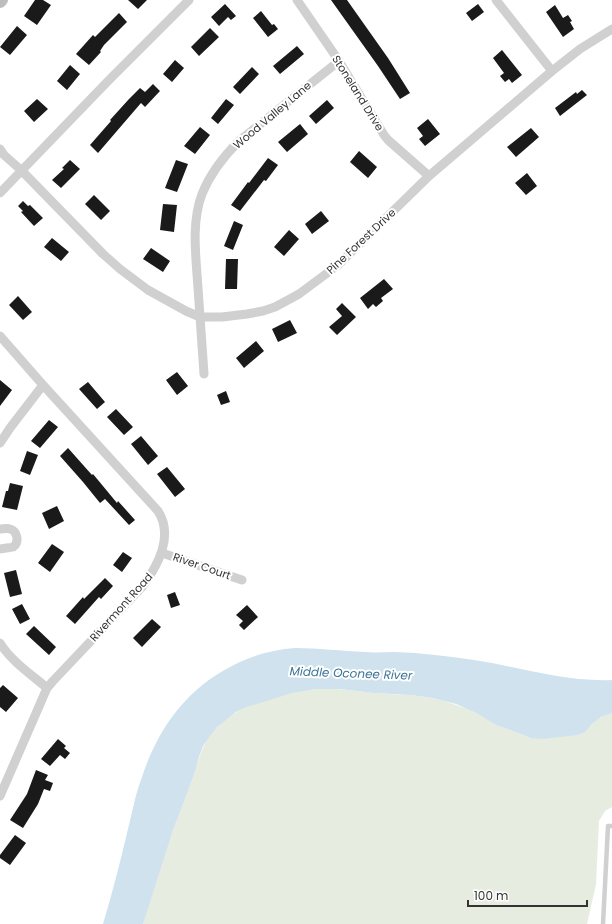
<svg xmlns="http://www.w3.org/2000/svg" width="612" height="924" font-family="Poppins,sans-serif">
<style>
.green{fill:#e6ecdf}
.water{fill:#cfe2ee}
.building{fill:#1a1a1a}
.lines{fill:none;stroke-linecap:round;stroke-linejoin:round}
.lane{stroke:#d0d0d0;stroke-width:4.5}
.street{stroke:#d0d0d0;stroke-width:9}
.secondary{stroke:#bdbdbd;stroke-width:12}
.labels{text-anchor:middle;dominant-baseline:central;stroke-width:4;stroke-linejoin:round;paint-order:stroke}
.street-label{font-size:11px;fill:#333;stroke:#fff}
.water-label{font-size:12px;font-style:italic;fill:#3f7597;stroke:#fff}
</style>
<rect width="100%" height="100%" fill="#fff"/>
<path class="green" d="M315,688H327L386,694L410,695L433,698L445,701L467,709L484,717L496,725L521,734L530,738L585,732C594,721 599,717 612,713V807L605,811L599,821L596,884L587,924H143C155,879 171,835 187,792C190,784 193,777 196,769C201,752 204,740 218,726C241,704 284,692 315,688Z"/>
<path class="water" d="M295,648C318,648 341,651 365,652C375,653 385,652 395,652C422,653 448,656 474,660C520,667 565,682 612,680V713L601,717L592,724L585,732L577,735L542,739L530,738L521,734L496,725L478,714L456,704L433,698L410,695L374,693L339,689H315L292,693L247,707L236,712L217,727L210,736L203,746L199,757L196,769L172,833L143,924H103C112,894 120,863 127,833C132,814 135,795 142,777C156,734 181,696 221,672C244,658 268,650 295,648Z"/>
<path class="building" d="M35,0H43L51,5L37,25L24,16Z
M128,0H147L138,9Z
M331,0H347L388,58L410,93L400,99L378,66Z
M225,4L236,16L231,20L228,17L219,26L211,17Z
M478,4L484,12L472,21L466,13Z
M555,5L563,18L568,15L572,21L570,22L574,29L563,37L546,12Z
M261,11L272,25L274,24L278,29L268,37L253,18Z
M119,13L127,22L104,45L100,51L101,52L89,65L76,54L93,35L95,37Z
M17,26L27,35L10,55L0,47Z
M210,28L219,37L199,56L191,47Z
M297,46L304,54L280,74L273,66Z
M502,50L522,75L512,83L509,79L505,82L500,76L504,73L493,58Z
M175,60L184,68L172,82L163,74Z
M70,65L80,74L67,90L57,81Z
M252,67L259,74L240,94L233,87Z
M153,84L160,91L145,107L141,103L98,153L90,145L111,121L110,120L129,99L140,88L145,92Z
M582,90L587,95L560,116L555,108L576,92L577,94Z
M37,99L48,109L34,122L24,111Z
M226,99L234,105L218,124L211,118Z
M327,100L334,108L316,124L309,116Z
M428,119L440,134L425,146L419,139L423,136L417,128Z
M300,124L308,134L287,152L278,142Z
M200,127L210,135L195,154L184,146Z
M531,128L539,137L516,157L507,147Z
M359,151L377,167L368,178L350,162Z
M268,158L278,165L266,181L264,180L240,211L231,205L248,182L249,183Z
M70,160L80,169L61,188L52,180L64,169L62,168Z
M176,160L188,164L177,192L165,188Z
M527,173L537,186L526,195L515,183Z
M94,195L110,211L101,220L85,204Z
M23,201L28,206L30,205L43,218L34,226L21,212L23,211L18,206Z
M163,204L177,205L174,232L160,230Z
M321,211L329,221L312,234L305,224Z
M234,221L243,225L233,250L224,246Z
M289,230L299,239L284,256L274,247Z
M52,238L69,252L61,261L44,247Z
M151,248L170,261L163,272L143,259Z
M226,259H238L237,289H225Z
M384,279L393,289L381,298L383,301L376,307L373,304L368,309L360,298Z
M18,296L32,312L23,320L9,305Z
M342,303L356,317L337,335L329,327L342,316L336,309Z
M290,320L297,333L278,342L272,329Z
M256,341L264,351L244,368L236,358Z
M177,372L188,386L177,395L166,380Z
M0,380L12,390L0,406Z
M88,382L105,402L97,409L79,389Z
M226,391L230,402L221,405L217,395Z
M116,409L133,427L124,435L107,417Z
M49,420L58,427L40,448L31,441Z
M141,436L158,456L148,465L131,444Z
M68,448L92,475L93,474L117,503L118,501L135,520L129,525L105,499L100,503L83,482L60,456Z
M27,451L38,455L30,475L20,471Z
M167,467L185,489L175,497L157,474Z
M10,483L23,486L17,510L2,507L6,491H8Z
M57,506L64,521L49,529L42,513Z
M52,544L64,552L50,572L38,563Z
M123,552L132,558L122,572L113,565Z
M16,570L22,594L10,597L4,573Z
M105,578L113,586L101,599L99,597L75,624L66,616L83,597L84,599Z
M175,592L180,605L171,608L167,595Z
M22,604L30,619L20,624L12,609Z
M247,605L258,617L244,630L239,625L243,621L236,615Z
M152,619L161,627L142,647L133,638Z
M34,626L56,647L49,655L26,634Z
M3,685L18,698L6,712L0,707V688Z
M58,739L66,746L64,748L70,753L65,759L60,755L50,766L41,759Z
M36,770L48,775L45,780L53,783L50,791L44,789L38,804L23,828L10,820L27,794Z
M15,835L26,843L10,865L0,858V855Z"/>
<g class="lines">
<path class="lane" d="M603,924L608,826H612"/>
<path class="street" d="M297,0L339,61L384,135L388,140L429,176
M552,71L580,49L612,29
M0,149L4,155L21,170L103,254L120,269L148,290L186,311L200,317H222L247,314L263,311L275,307L288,300L299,294L338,265L429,176L552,71L496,0
M0,193L110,79L189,0
M0,336L43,385L158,511C174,536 158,565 143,586L53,681L47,688L0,796
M204,374C202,345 200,317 198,288C196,257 191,223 202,194C210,174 224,156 239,141L339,61
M0,443L10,428L43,385
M0,529C3,529 7,528 10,529C17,531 20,542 13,547C9,548 4,548 0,549
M162,553L242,580
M0,643C11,661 32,675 47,688"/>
<path class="secondary" d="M0,2L2,0"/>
</g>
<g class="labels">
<g class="street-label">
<text transform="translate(358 93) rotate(58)">Stoneland Drive</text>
<text transform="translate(272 115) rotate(-40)">Wood Valley Lane</text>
<text transform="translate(361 241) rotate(-43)">Pine Forest Drive</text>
<text transform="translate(202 566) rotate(19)">River Court</text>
<text transform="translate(121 607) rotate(-48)">Rivermont Road</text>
</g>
<g class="water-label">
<text transform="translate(351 673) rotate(2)">Middle Oconee River</text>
</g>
</g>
<path d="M468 900v6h119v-6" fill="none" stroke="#333333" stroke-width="2"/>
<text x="474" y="900" font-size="12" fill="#333333" stroke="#ffffff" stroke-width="3" paint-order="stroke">100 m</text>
</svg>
